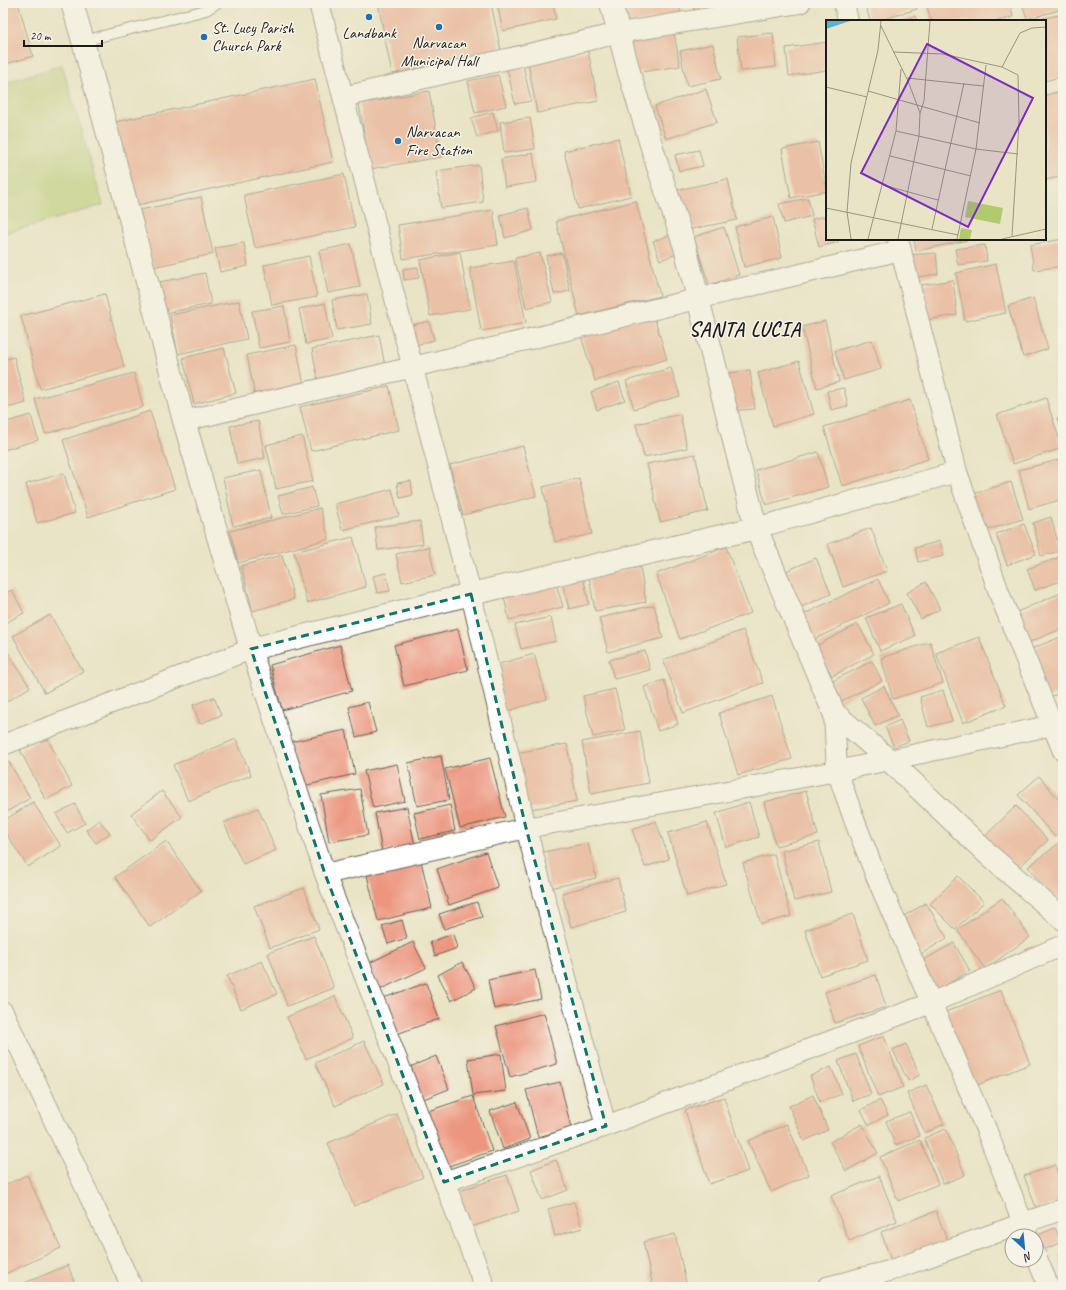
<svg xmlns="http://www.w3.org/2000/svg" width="1066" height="1290" font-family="Caveat,sans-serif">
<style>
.green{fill:#b2ca6e;stroke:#677345}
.building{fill:#ec9680}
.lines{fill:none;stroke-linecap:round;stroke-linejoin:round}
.service-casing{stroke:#646258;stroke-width:12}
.minor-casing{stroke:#646258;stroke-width:22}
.tertiary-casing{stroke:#646258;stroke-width:24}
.service{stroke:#fff;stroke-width:10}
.minor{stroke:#fff;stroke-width:20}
.tertiary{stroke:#fff;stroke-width:22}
.marked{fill:none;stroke:#0f766e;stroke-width:3;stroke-dasharray:8 5;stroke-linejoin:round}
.poi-dot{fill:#1f6fb2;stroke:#f7f3e8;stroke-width:1.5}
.labels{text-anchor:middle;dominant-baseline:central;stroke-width:3;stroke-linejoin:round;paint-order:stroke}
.poi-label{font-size:16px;fill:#1c1c1c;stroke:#f7f3e8;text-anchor:start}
.district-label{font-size:20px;font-weight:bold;letter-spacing:1px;fill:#1c1c1c;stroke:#f7f3e8}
.inset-road{fill:none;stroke:#989482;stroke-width:1}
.view{fill:#7b2cbf;fill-opacity:0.15;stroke:#7b2cbf;stroke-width:2}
.inset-edge{fill:none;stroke:#1c1c1c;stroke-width:2}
</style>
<rect width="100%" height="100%" fill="#f7f3e8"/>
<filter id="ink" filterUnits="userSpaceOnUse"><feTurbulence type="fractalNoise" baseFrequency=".025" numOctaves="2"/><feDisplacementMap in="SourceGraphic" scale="8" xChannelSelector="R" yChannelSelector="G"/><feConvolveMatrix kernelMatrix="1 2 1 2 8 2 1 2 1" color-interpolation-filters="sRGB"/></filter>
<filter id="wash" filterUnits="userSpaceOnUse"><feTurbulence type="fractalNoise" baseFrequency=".012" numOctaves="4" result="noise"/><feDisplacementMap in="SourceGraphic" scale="16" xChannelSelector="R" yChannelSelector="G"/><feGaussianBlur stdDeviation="0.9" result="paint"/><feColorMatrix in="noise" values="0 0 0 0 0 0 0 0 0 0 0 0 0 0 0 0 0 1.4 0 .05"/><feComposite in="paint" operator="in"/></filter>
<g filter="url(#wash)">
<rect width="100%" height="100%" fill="#eae4c6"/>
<path class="green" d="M62,65L103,205L3,234V83Z"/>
<g id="blocks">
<path class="building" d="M3,3H18L33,56L3,65Z
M378,3H491L501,51L392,74Z
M497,3H553L556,19L503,31Z
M614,3H679L681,14L618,26Z
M693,3H718L719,7L694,12Z
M865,3H915L917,9L878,21H870Z
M926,3H1010L1013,17L998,21H931Z
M1022,3H1063V9L1027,19Z
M1063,14V76L1045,81V21L1036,20Z
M915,16L917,21H900Z
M673,27L680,66L634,73L627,35Z
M773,33L776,67L741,71L737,37Z
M827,42V70L789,76L786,48Z
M713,44L721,79L687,86L680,51Z
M588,51L598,101L537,113L528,62Z
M523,65L531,101L515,104L507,68Z
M498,75L506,106L475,113L468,81Z
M315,79L333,162L133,206L115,122Z
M706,89L717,122L666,139L655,106Z
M429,91L441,157L370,169L359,104Z
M1063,91V176L1045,180V95Z
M493,112L498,131L477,137L471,118Z
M530,118L535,149L504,153L500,122Z
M618,138L631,196L578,209L564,151Z
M818,142L827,191L791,198L782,149Z
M699,150L703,166L679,171L675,155Z
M533,153L537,182L505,187L501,159Z
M479,165L483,202L441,208L436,171Z
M344,174L355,227L255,248L244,195Z
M728,179L737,220L682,231L673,191Z
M201,197L213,254L153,267L140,210Z
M808,198L812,216L784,223L779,204Z
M636,201L660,296L579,316L556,221Z
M528,208L533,230L505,238L500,215Z
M493,210L498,245L403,259L398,225Z
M827,216V239H837L838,242L819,247L812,219Z
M773,217L782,258L744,267L735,227Z
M724,227L739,275L709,285L694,237Z
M670,235L677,254L660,260L653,241Z
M914,239H968V240L916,251Z
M1063,239V266L1034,270L1030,245Z
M244,243L248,266L220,272L215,248Z
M351,244L360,287L328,293L319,251Z
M985,245L987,261L958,265L955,249Z
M460,252L470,309L430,316L420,260Z
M540,253L552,302L526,308L515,258Z
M562,253L570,291L554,294L546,256Z
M936,253L938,274L911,278L908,255Z
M309,256L317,297L272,305L264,265Z
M514,261L526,323L481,331L470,268Z
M996,264L1006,313L965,321L956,273Z
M418,267L419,278L404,280L403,269Z
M205,273L211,304L165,313L159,282Z
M953,280L957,315L920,321L915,286Z
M105,294L124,367L40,389L21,316Z
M367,294L372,324L337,330L332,300Z
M1033,298L1048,349L1023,357L1008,306Z
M239,301L247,339L178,354L170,315Z
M325,303L332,339L306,344L299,309Z
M284,306L290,342L259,348L252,311Z
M653,313L667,359L595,381L581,336Z
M429,321L434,340L413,346L408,326Z
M825,321L839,382L817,388L802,327Z
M379,335L385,366L318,380L312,349Z
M872,340L881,369L844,380L835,351Z
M296,345L304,385L255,396L247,355Z
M224,348L236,393L194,404L183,358Z
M14,357L26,403L3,409V360Z
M799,361L814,414L773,426L758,373Z
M671,368L680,396L634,409L626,381Z
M750,370L755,409L728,411L724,374Z
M134,373L143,407L45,434L35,399Z
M619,382L625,400L597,410L591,392Z
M389,386L399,430L311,451L300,407Z
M844,388L848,406L831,410L827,391Z
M1046,398L1062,448L1013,464L997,415Z
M910,400L928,459L842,486L824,427Z
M150,411L175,489L88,517L63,440Z
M680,414L687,448L644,457L636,424Z
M31,415L38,440L3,450V423Z
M1063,416V433L1057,418Z
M258,421L265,458L237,464L230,426Z
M302,436L313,481L276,489L266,445Z
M523,446L536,496L463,515L450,465Z
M818,452L828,487L766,505L756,470Z
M695,454L708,511L660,522L647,464Z
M1062,459L1063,465V499L1029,509L1019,470Z
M261,470L271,518L233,526L223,478Z
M64,473L75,513L37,523L26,484Z
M579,478L592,534L555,542L543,487Z
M411,481L413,495L400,498L397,483Z
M1011,482L1023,519L980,532L969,495Z
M312,487L317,506L283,514L278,496Z
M392,489L399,516L342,530L335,504Z
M320,508L329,539L238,563L230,531Z
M1051,517L1060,551L1041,556L1033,523Z
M420,521L423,544L378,550L375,527Z
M1024,524L1036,554L1007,565L996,534Z
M871,528L887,571L843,587L828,544Z
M353,537L366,587L307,603L294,552Z
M940,541L944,556L918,562L915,548Z
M429,547L435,575L402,582L396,554Z
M726,547L751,613L680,639L656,574Z
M282,555L294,599L253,611L241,566Z
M1060,557L1063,565V580L1035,590L1027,569Z
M816,558L831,594L799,608L784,572Z
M640,567L646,602L595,611L589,577Z
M386,573L390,591L377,593L373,576Z
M583,576L589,604L569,609L562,581Z
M878,579L889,603L813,640L802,615Z
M926,582L940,609L921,619L907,593Z
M556,583L563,607L509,620L504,597Z
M12,590L24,613L3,624V594Z
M1063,592V628L1030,642L1017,612Z
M901,604L915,636L880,651L866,618Z
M654,605L663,638L608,652L599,618Z
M50,615L83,671L45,693L13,636Z
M551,617L556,641L521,649L515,625Z
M858,624L874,654L832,676L816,646Z
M458,629L468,670L404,686L394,645Z
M743,630L763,683L683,713L663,660Z
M1063,636V692L1045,699L1026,651Z
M979,637L1006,706L963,723L936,653Z
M930,642L943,683L893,699L881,658Z
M3,645L30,687L3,704Z
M340,645L352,691L282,710L270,665Z
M645,651L650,670L614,679L609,660Z
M534,654L547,699L505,712L492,666Z
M872,661L882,681L839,702L829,683Z
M664,680L678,724L658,731L644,687Z
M884,686L898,715L875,726L861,698Z
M615,689L625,730L593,737L583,696Z
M943,690L952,721L928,727L920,697Z
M772,696L792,759L738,775L719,713Z
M214,697L221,715L200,724L193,705Z
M368,702L376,732L356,737L349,707Z
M900,720L909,741L894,747L885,727Z
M346,730L355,774L299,787L290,742Z
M640,731L649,783L591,794L582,742Z
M46,736L72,786L46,800L20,750Z
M236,739L251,775L188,801L173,765Z
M567,744L577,801L525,810L515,753Z
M441,756L449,800L417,806L408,763Z
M490,758L505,817L460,828L445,769Z
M9,762L30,798L3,814V766Z
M397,764L405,801L373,808L364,771Z
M1039,776L1063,804V830L1055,837L1018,795Z
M360,789L368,835L329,842L321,795Z
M162,791L182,817L150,840L131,814Z
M806,791L818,835L776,846L764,802Z
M33,802L61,846L28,867L3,829V821Z
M749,802L759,837L726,847L716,813Z
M75,804L85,823L67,833L56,814Z
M450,805L455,831L420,839L414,813Z
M1016,806L1048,840L1012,874L980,841Z
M407,807L415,846L382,852L375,813Z
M258,808L276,850L243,864L224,823Z
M99,820L110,833L96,843L86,830Z
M656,821L669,859L645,867L632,829Z
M707,822L726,884L687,896L668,833Z
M1063,840V912L1028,867Z
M166,841L201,891L150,927L115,877Z
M819,842L831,892L794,901L782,851Z
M588,843L596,878L550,888L543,852Z
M486,852L498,888L449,905L437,869Z
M774,854L791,916L761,924L743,863Z
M421,861L432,908L378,921L367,875Z
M958,876L984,902L955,929L930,904Z
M618,878L626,912L571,927L562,893Z
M304,888L319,929L270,948L254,906Z
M1002,898L1030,937L985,969L957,930Z
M477,902L482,917L444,929L439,914Z
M926,903L947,938L918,956L897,920Z
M853,914L868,960L820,976L805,930Z
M402,920L407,938L388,944L382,926Z
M453,934L457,948L435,956L430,942Z
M314,936L334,988L287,1006L268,953Z
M413,942L426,968L379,990L367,964Z
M954,943L970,971L936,991L920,962Z
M262,961L277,994L241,1009L227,976Z
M462,962L476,988L451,1001L438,975Z
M535,970L541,999L494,1009L488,980Z
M876,975L886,1007L835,1023L825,992Z
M426,983L439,1019L388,1037L375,1001Z
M1001,990L1030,1064L972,1087L943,1013Z
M335,996L353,1038L306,1059L287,1017Z
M544,1013L557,1064L510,1077L496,1026Z
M884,1036L903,1087L878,1097L858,1046Z
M364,1041L384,1084L335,1106L315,1063Z
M906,1044L920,1075L908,1081L893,1050Z
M501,1054L506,1091L473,1095L468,1059Z
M856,1054L871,1094L853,1101L838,1061Z
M436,1056L449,1089L416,1102L403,1070Z
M831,1067L842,1094L820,1102L810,1076Z
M560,1082L571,1128L538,1137L526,1090Z
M926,1085L944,1124L925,1133L907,1093Z
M813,1095L828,1130L804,1141L789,1106Z
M473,1096L492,1151L446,1167L428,1111Z
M724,1097L748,1171L709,1184L685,1110Z
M880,1100L888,1115L869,1125L861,1110Z
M517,1102L530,1139L503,1149L490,1111Z
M910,1112L919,1136L895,1145L886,1121Z
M397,1114L423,1177L354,1206L328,1143Z
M787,1124L809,1175L771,1192L748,1141Z
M862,1124L878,1153L846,1171L830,1142Z
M946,1129L965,1175L943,1184L924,1138Z
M920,1140L938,1184L898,1201L880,1157Z
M556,1160L568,1190L542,1200L531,1170Z
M1055,1165L1063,1187V1201L1037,1210L1024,1176Z
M27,1175L61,1248L3,1275V1186Z
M507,1175L519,1211L468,1228L456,1192Z
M879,1176L897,1221L849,1241L831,1196Z
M574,1202L582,1228L555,1236L548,1209Z
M936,1211L948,1243L892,1263L881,1232Z
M1055,1228L1061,1242L1044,1250L1038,1235Z
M675,1234L687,1287H653L643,1242Z
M1063,1254V1271H1062L1059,1255Z
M68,1265L76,1287H15Z"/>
</g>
</g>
<g filter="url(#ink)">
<use href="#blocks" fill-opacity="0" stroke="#646258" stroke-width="1"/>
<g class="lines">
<defs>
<path id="service" d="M83,41L206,10L217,3"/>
<path id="minor" d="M319,3L471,594L526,828L606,1126
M844,3L848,21
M343,97L619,33L800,3
M898,239L957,472L1001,598L1063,751
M184,421L413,367L901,250
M756,528L957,472
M834,713L837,771L855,822L876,876L986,1129L1028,1236
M3,745L251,649L325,874L485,1287
M325,874L526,828L837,771L1063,723
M3,1012L132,1287
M444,1182L606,1126L931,1003L1063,945
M1036,1256L1049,1287
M827,1287L889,1271L1063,1209"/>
<path id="tertiary" d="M72,3L83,41L184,421L251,649L471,594L756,528
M611,3L629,72L657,164L685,247L756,528L834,713L889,760L991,857L1063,919"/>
</defs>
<use href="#service" class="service-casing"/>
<use href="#minor" class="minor-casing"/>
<use href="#tertiary" class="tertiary-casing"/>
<use href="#service" class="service"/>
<use href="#minor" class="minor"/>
<use href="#tertiary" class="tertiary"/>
</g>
</g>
<path d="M0 0H1066V1290H0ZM471,594L526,828L606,1126L444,1182L325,874L251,649Z" fill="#eae4c6" fill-opacity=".55" fill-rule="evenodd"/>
<path class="marked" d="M471,594L526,828L606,1126L444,1182L325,874L251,649Z"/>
<g class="poi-dot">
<circle cx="369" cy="17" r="4"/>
<circle cx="439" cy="27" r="4"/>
<circle cx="204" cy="37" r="4"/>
<circle cx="398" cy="141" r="4"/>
</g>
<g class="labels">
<g class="poi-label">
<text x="212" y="28">St. Lucy Parish<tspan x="212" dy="18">Church Park</tspan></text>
<text x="369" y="33" text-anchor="middle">Landbank</text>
<text x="439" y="43" text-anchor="middle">Narvacan<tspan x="439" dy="18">Municipal Hall</tspan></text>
<text x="406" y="132">Narvacan<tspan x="406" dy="18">Fire Station</tspan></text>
</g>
<g class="district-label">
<text x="745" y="329">SANTA LUCIA</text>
</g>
</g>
<g transform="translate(826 20)">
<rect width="220" height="220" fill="#eae4c6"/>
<path d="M142,181L177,188L174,204L139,197ZM135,208L146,210L144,219H133Z" fill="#b2ca6e"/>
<path d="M0,1H24L0,9Z" fill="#57b4d5"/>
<path class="inset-road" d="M55,6L82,61L94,93L93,116L72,219M67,32L117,34L176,47L192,55L193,102L186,216M176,47L194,13L206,8L220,7M81,58L157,66M0,67L41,77M42,71L154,103M94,93L98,81L104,1M70,111L150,129L192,134M64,136L145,156M57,165L112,180M0,188L132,215M106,209L138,63M25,219L21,192L25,143L52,30L55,1M42,219L70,111L75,49M131,219L150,129L160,45M176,219L220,209"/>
<path class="view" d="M101,24L207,78L142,207L35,153Z"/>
<rect width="220" height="220" class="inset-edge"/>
</g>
<rect width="1066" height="1290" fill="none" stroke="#f7f3e8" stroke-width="16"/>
<g transform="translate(1024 1248) rotate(153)"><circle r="19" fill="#f7f3e8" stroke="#9f9d96"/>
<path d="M0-3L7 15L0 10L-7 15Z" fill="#1f6fb2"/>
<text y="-6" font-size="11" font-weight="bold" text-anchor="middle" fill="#1c1c1c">N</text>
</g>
<path d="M24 40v6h78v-6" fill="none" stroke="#1c1c1c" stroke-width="2"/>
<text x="30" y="40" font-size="12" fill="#1c1c1c" stroke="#f7f3e8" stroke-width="3" paint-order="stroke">20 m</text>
</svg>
